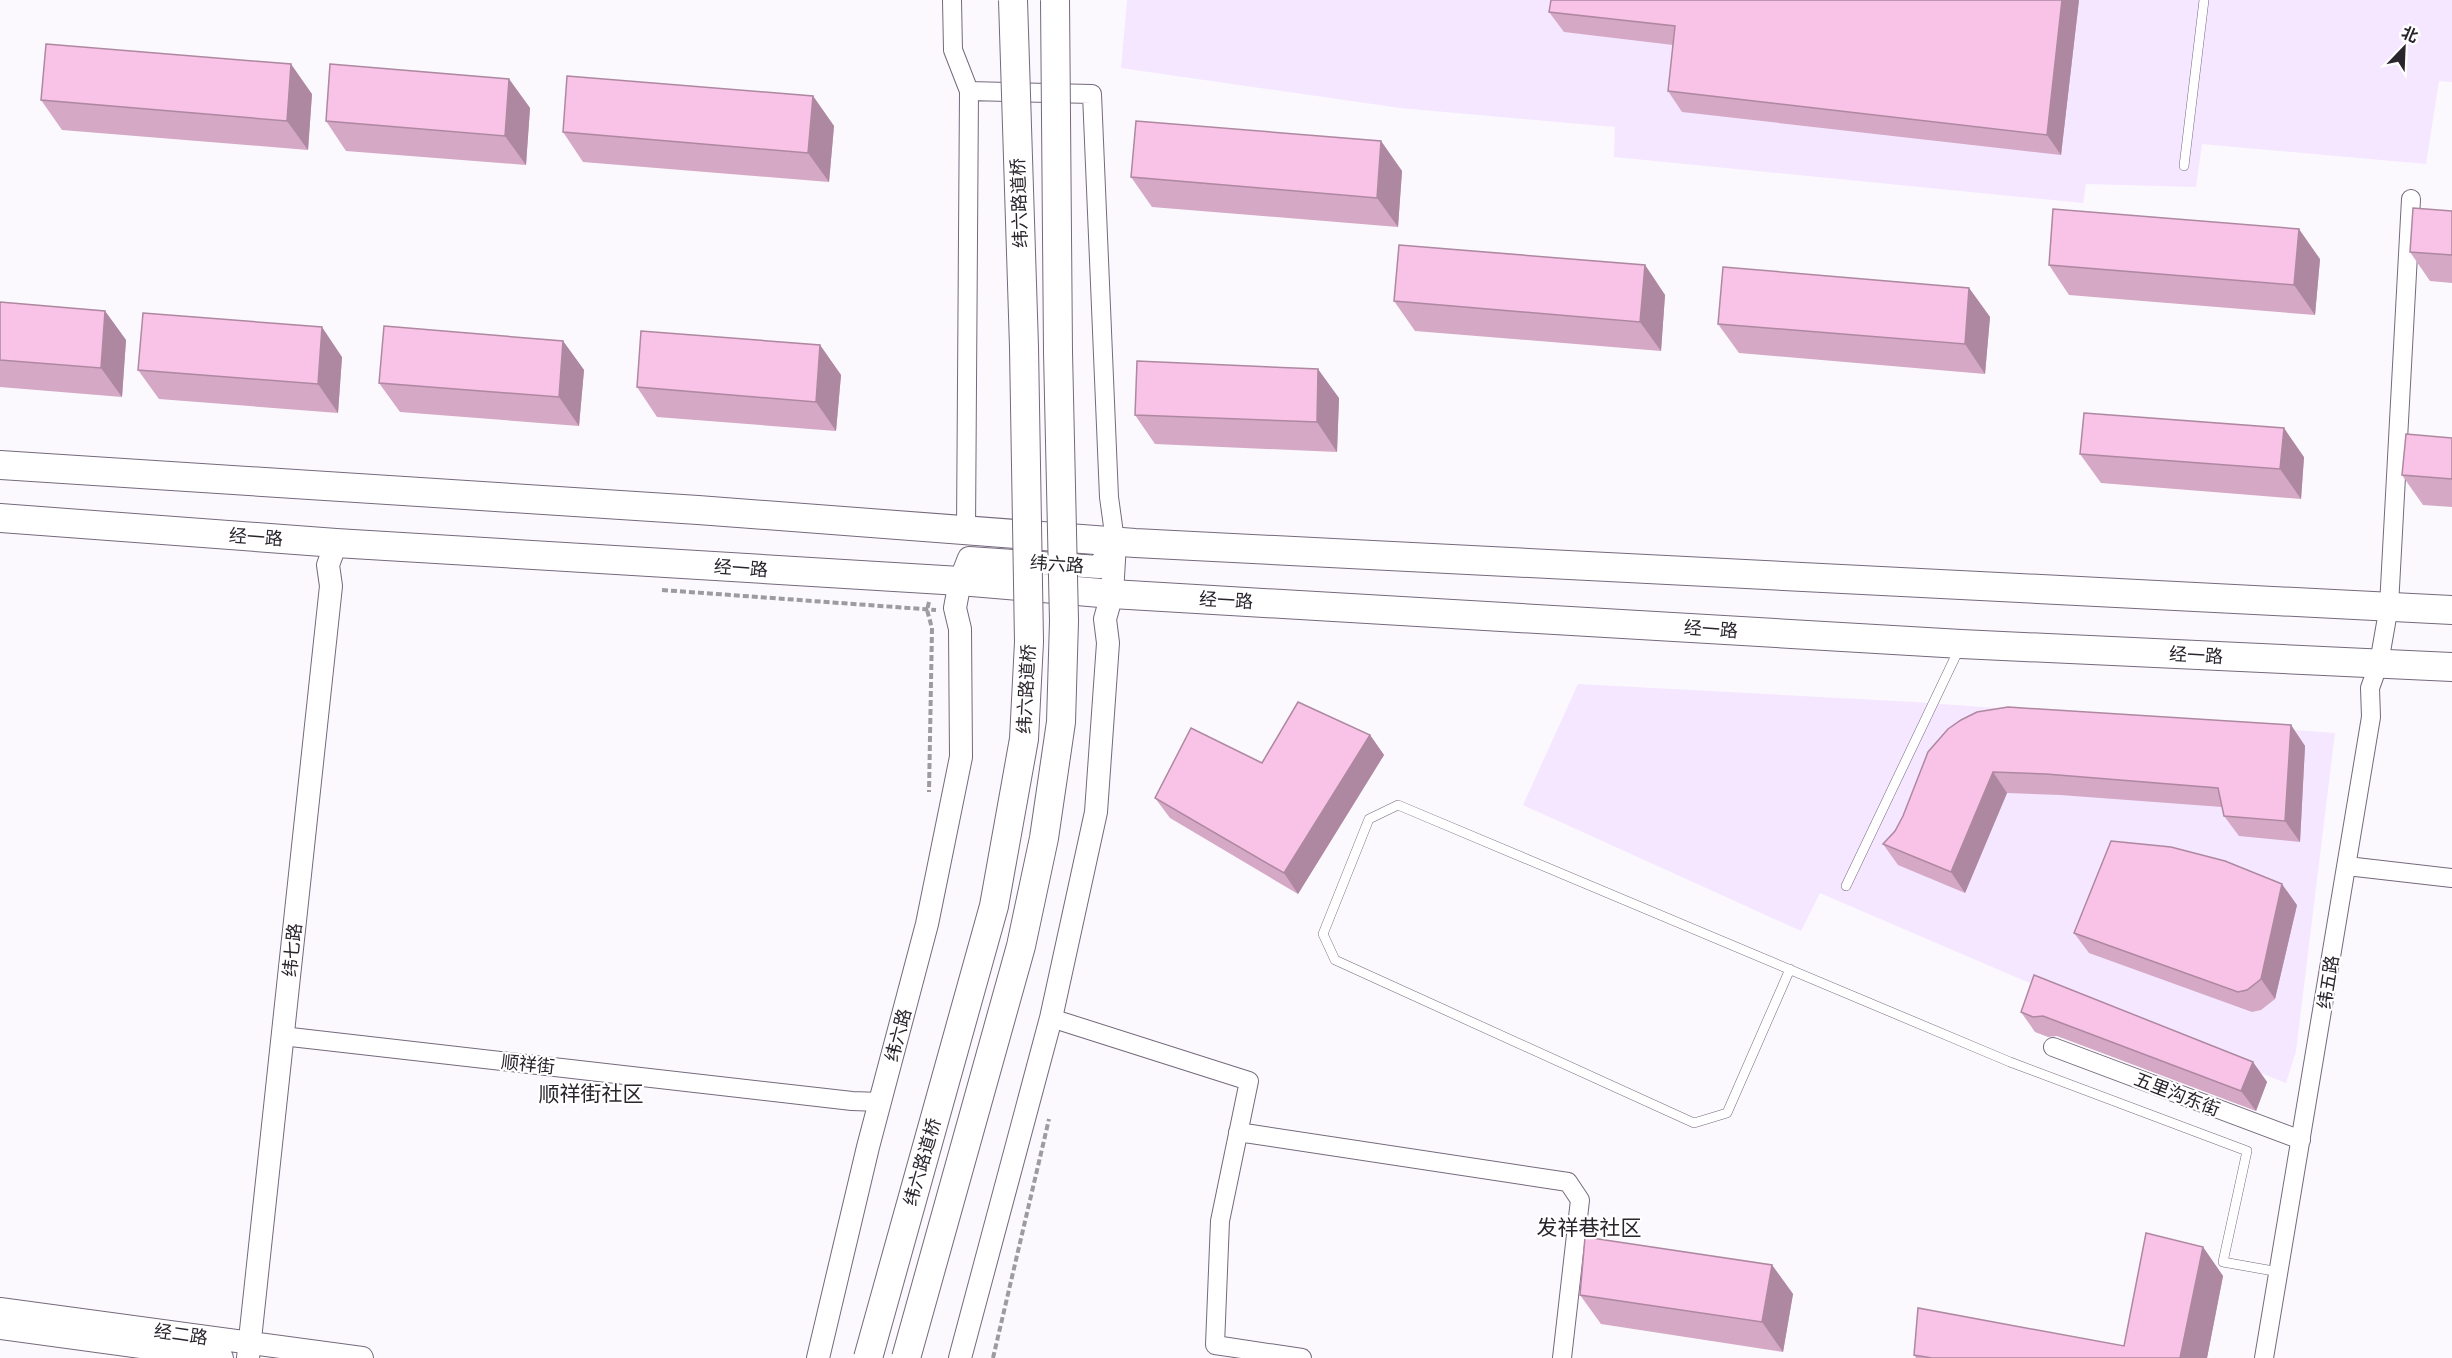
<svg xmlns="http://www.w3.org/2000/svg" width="2452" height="1358" font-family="Quicksand,'Noto Sans SC',sans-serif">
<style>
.built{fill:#f5e7ff}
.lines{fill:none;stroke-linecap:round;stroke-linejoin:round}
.service-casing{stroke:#75697d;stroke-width:10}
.minor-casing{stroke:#75697d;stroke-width:20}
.tertiary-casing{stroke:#75697d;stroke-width:24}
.primary-casing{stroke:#75697d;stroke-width:30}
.path{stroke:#9d9aa0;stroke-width:4;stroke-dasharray:6 3;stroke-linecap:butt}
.service{stroke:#fff;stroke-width:9}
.minor{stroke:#fff;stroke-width:18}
.tertiary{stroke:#fff;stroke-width:22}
.primary{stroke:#fff;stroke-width:28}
.primary-bridge-casing{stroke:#75697d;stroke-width:30;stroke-linecap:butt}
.primary-bridge{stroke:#fff;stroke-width:28}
.wall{fill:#d5a8c6}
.shaded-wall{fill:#ae88a1}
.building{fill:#f8c3e6;stroke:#ae88a1;stroke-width:1.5}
.labels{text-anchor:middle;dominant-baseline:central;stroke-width:4.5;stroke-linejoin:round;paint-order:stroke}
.street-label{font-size:18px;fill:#2a252d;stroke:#fff}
.quarter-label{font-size:21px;fill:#2a252d;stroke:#fff}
</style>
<rect width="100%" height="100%" fill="#fbf9fd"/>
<path class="built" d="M1127,0H2452V82L2439,81L2426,164L2202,144L2196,187L2086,184L2083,203L1614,157L1615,127L1400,108L1121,68Z
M1578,684L1914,702L2335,733L2296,1051L2286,1083L2020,979L1820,893L1801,931L1523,805Z"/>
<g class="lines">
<defs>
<path id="service" d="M2184,166L2204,0
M1846,886L1959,649
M1790,969L1727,1113L1694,1123L1335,960L1323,934L1369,819L1398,805L2010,1062L2247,1151L2223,1262L2279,1272"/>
<path id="minor" d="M952,0L953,50L969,91L966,530
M969,91L1092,94L1109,497L1115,541
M2347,866L2452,878
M1051,1018L1249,1081L1220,1221L1215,1345L1302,1358
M282,1036L852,1101L880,1102
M2053,1047L2301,1140
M1238,1132L1568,1182L1580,1200L1562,1358
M2264,1358L2371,717L2370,688L2379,663L2389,606L2411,199"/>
<path id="tertiary" d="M0,1309L362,1358
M0,1328L222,1358
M248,1358L331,586L328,565L336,543
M818,1358L868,1147L927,924L961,757L960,629L955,608L960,581L969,558L1099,567L1115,541
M960,1358L1051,1018L1096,812L1108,643L1105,619L1112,594L1115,543"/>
<path id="primary" d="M0,465L698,510L1135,543L2452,610
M0,518L336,543L960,581L1112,594L1961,644L2452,667"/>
</defs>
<use href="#service" class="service-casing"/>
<use href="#minor" class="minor-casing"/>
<use href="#tertiary" class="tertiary-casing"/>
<use href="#primary" class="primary-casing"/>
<path class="path" d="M662,590L936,610
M929,602L927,610L932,628L929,792
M993,1358L1049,1119"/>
<use href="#service" class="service"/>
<use href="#minor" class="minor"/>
<use href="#tertiary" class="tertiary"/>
<use href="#primary" class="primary"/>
<defs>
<path id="primary-bridge" d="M868,1358L994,906L1024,739L1029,642L1024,347L1013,0
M906,1358L1021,946L1044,838L1061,722L1064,621L1058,352L1055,0"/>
</defs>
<use href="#primary-bridge" class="primary-bridge-casing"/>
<use href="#primary-bridge" class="primary-bridge"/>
</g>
<path class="wall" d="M2079,0L2061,155L1682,112L1668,91L1673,45L1564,32L1549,12Z
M509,79L530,108L526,165L346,151L326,121Z
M312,94L308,150L62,130L41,100Z
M813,96L834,126L829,182L583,162L563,132Z
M1381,141L1402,171L1398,227L1152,207L1131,177Z
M2452,211V283L2430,281L2410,252Z
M2320,259L2315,315L2069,295L2049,265Z
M1645,265L1665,295L1661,351L1415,331L1394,301Z
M1969,288L1990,317L1985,374L1739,353L1718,324Z
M0,302L105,311L126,340L122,397L0,387Z
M563,341L584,370L579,426L400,412L379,383Z
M820,345L841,375L836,431L657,417L637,387Z
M342,357L338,413L159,399L138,370Z
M1339,398L1337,452L1155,444L1135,415Z
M2452,438V507L2423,505L2402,475Z
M2080,454L2304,457L2301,499L2101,483Z
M2291,725L2305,746L2300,842L2239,836L2224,816L2222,807L2060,795L2007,793L1965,893L1898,865L1883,844L1895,831L1903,816L1928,752Z
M1370,735L1384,755L1298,894L1170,818L1155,798L1262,763Z
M2297,905L2275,999L2261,1010L2252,1012L2089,953L2074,933Z
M2034,975L2253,1062L2267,1082L2256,1111L2057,1036L2048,1037L2035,1032L2021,1012Z
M2203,1247L2223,1276L2207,1358H1916L1914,1355L2124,1346Z
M1772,1265L1793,1294L1783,1352L1601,1324L1580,1295Z"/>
<path class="shaded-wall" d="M2062,0H2079L2061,155L2047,135Z
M291,64L312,94L308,150L287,121Z
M509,79L530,108L526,165L505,136Z
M813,96L834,126L829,182L808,153Z
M1381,141L1402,171L1398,227L1377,198Z
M2299,229L2320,259L2315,315L2294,285Z
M1645,265L1665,295L1661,351L1640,322Z
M1969,288L1990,317L1985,374L1965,344Z
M105,311L126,340L122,397L101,368Z
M322,327L342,357L338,413L318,384Z
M563,341L584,370L579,426L559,397Z
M820,345L841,375L836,431L816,402Z
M1318,369L1339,398L1337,452L1317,422Z
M2284,428L2304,457L2301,499L2280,469Z
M2291,725L2305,746L2300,842L2285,821Z
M1370,735L1384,755L1298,894L1284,873Z
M1993,772L2007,793L1965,893L1951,872Z
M2282,884L2297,905L2275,999L2261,979Z
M2253,1062L2267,1082L2256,1111L2241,1091Z
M2203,1247L2223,1276L2207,1358H2180Z
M1772,1265L1793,1294L1783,1352L1762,1322Z"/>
<path class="building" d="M1551,0H2062L2047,135L1668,91L1675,26L1549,12Z
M46,44L291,64L287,121L41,100Z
M330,64L509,79L505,136L326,121Z
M567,76L813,96L808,153L563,132Z
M1136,121L1381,141L1377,198L1131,177Z
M2413,208L2452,211V255L2410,252Z
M2053,209L2299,229L2294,285L2049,265Z
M1399,245L1645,265L1640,322L1394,301Z
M1723,267L1969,288L1965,344L1718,324Z
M0,302L105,311L101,368L0,360Z
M143,313L322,327L318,384L138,370Z
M384,326L563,341L559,397L379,383Z
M641,331L820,345L816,402L637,387Z
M1137,361L1318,369L1317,422L1135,415Z
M2084,413L2284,428L2280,469L2080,454Z
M2406,434L2452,438V479L2402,475Z
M1298,702L1370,735L1284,873L1155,798L1191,728L1262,763Z
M2008,707L2291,725L2285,821L2224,816L2218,788L2046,774L1993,772L1951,872L1883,844L1895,831L1903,816L1928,752L1948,729L1961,720L1977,712Z
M2111,841L2171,847L2225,861L2282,884L2261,979L2247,990L2238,992L2074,933Z
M2034,975L2253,1062L2241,1091L2043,1016L2033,1017L2021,1012Z
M2146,1233L2203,1247L2180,1358H1932L1914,1355L1918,1308L2124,1346Z
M1585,1237L1772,1265L1762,1322L1580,1295Z"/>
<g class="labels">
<g class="street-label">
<text transform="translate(1019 203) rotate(-92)">纬六路道桥</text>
<text transform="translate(256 537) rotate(4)">经一路</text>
<text transform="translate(1057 564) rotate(4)">纬六路</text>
<text transform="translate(741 568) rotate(4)">经一路</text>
<text transform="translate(1226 600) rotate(3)">经一路</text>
<text transform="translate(1711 629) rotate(4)">经一路</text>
<text transform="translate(2196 655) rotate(3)">经一路</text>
<text transform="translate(1026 689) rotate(-87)">纬六路道桥</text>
<text transform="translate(292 950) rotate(-84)">纬七路</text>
<text transform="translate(2328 982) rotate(-81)">纬五路</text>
<text transform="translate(898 1035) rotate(-75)">纬六路</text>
<text transform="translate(528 1064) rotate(6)">顺祥街</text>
<text transform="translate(2177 1094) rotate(21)">五里沟东街</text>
<text transform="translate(922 1162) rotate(-74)">纬六路道桥</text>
<text transform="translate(181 1334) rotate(8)">经二路</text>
</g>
<g class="quarter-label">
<text x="591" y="1093">顺祥街社区</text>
<text x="1589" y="1227">发祥巷社区</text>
</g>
</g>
<g transform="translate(2404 48) rotate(23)" stroke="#ffffff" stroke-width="4.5" paint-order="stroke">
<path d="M0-4.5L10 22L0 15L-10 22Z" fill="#2a252d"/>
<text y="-9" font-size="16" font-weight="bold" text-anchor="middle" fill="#2a252d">北</text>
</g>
</svg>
